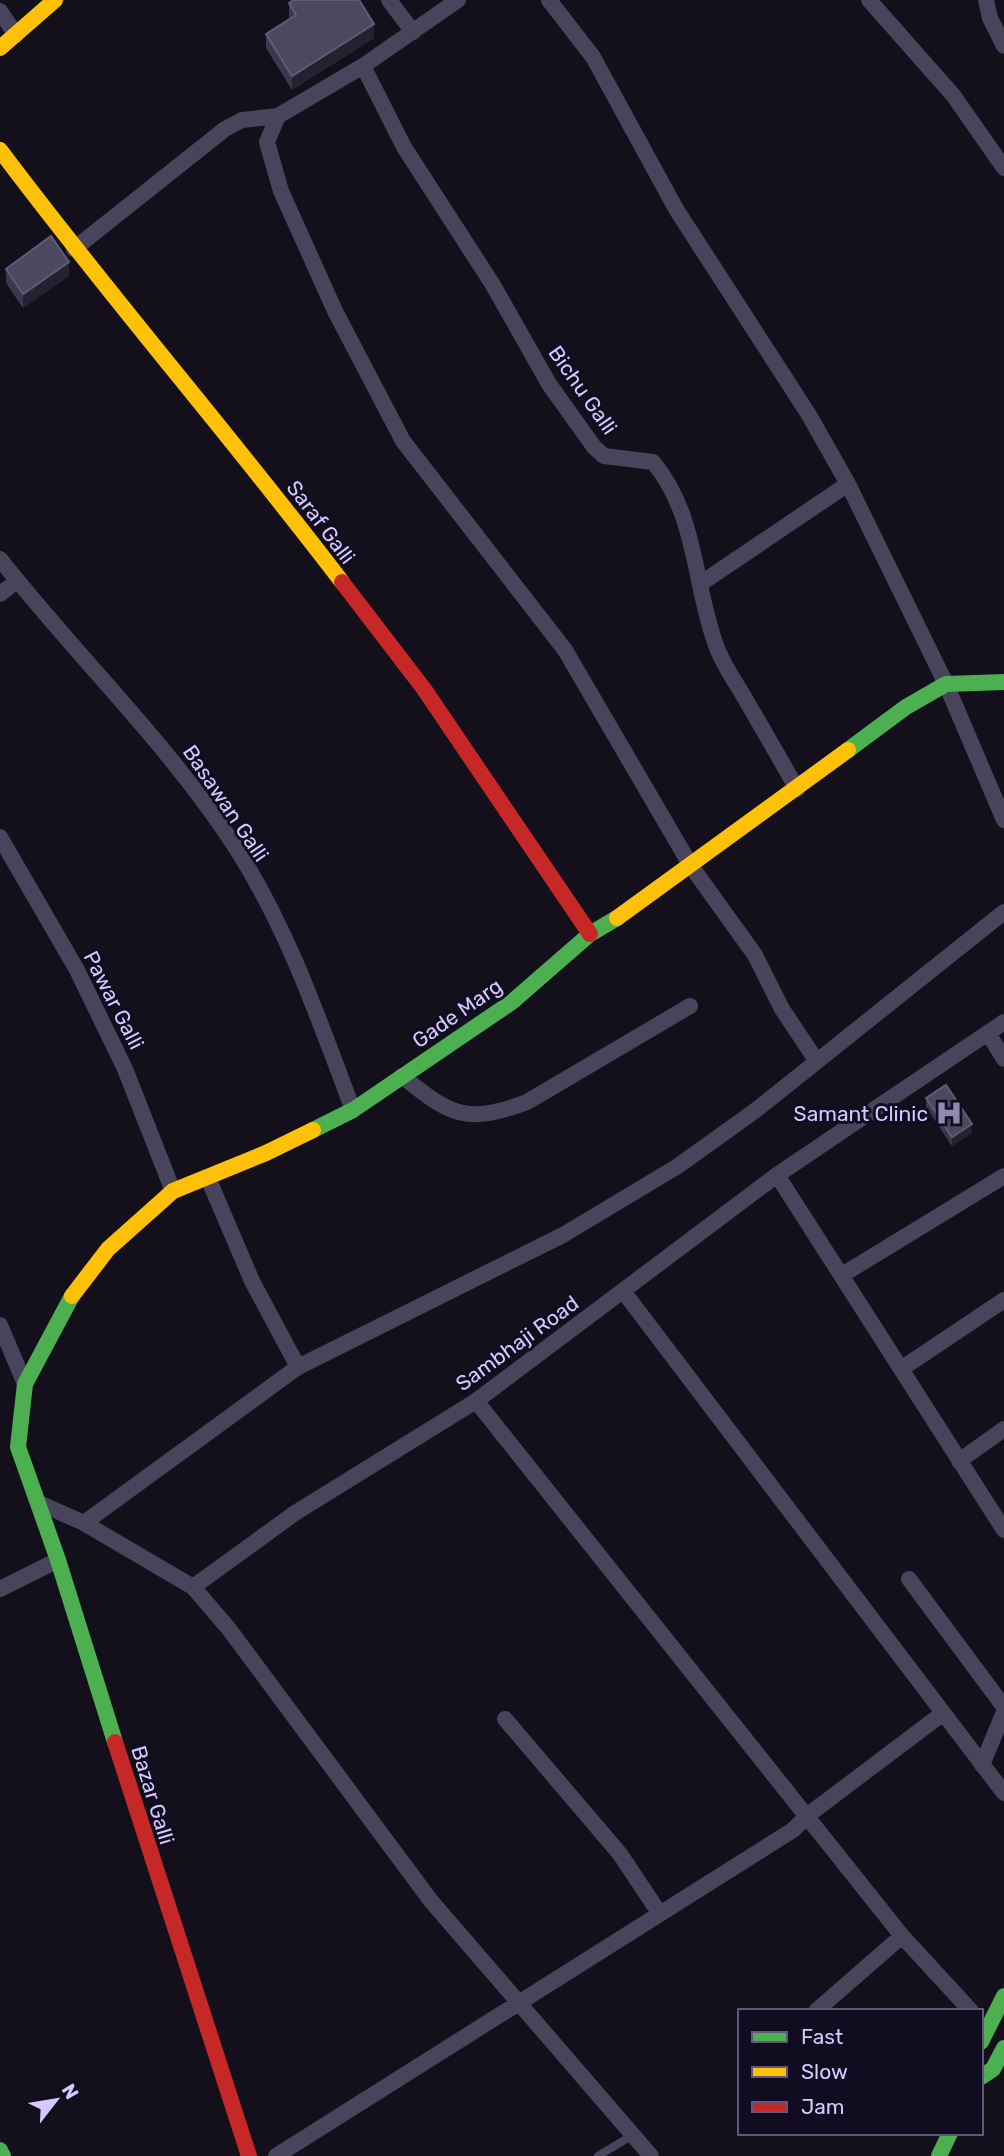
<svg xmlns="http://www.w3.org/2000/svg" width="1004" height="2156" font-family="Rubik,sans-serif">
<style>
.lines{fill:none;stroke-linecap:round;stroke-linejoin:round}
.lane{stroke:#48445c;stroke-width:8}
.street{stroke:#48445c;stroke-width:16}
.fast{stroke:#4caf50;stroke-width:16}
.slow{stroke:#ffc107;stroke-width:16}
.jam{stroke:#c62828;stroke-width:16}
.wall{fill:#3c374c}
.shaded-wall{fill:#252130}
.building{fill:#4d475f;stroke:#625b78;stroke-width:2}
.labels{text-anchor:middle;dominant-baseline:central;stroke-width:6;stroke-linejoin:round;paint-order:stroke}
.street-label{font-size:21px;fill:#d5c9ff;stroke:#110c1f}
.poi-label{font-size:21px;fill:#d5c9ff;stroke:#110c1f;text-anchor:end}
</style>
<rect width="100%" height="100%" fill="#13101b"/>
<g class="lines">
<path class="lane" d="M598,2156L633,2135"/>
<path class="street" d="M389,0L413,32
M458,0L363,66L278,116L267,142L281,191L335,311L403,441L565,650L691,866L755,955L782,1009L816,1060
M549,0L593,57L676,209L809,415L848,484L946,684L1004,820
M869,0L953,95L1004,168
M986,0L990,18L1004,46
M0,11L16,35
M363,66L404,147L493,285L549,384L594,447L604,456L653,462C698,516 693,585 717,648C723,664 734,680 743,695C761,726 779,757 797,789
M74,249L225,129L242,120L278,116
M0,559C77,657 168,743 236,848C288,929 319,1020 353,1110
M700,584L848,484
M0,594L17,581
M0,837L77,970L125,1069L173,1191
M988,1033L1004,1059
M402,1076C450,1115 466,1125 527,1102L690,1006
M777,1175L1004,1530
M208,1178L252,1281L298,1367
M842,1275L1004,1176
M623,1291L1004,1793
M0,1325L25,1384
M901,1369L1004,1300
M476,1401L902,1936L971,2011
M959,1461L1004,1429
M39,1503L84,1523L193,1587L295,1513L476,1401L777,1175L1004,1022
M84,1523L298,1367L563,1235L678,1166L756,1110L1004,912
M909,1579L1004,1707
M193,1587L229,1629L431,1901L651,2156
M0,1589L58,1560
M505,1719L620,1854L660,1914
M982,1765L1004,1712
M816,2011L902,1936
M276,2156L793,1830L808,1815L942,1714"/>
<path class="fast" d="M848,750L906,707L946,684L1004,682
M313,1130L353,1110L512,1002L590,934L617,918
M72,1296L25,1384L18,1447L58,1560L115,1742
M981,2042L1004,1996
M981,2077L993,2069L1004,2048
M0,2150L3,2156
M939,2156L950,2133"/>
<path class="slow" d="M0,48L55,0
M0,150C110,297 231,436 342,582
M617,918L848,750
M72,1296L108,1249L173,1191L266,1153L313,1130"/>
<path class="jam" d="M342,582L424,689L590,934
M115,1742L249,2156"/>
</g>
<path class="wall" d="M289,3L374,38L292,90L266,48V34L290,19L289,17Z
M6,269L69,276L23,308L6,283Z
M926,1098L972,1133L952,1146L926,1107Z"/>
<path class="shaded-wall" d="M374,24V38L292,90V76Z
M69,262V276L23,308V294Z
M972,1124V1133L952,1146V1137Z"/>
<path class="building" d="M294,0H359L374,24L292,76L266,34L296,15L289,3Z
M51,236L69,262L23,294L6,269Z
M946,1085L972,1124L952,1137L926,1098Z"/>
<defs>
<symbol id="hospital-bare" viewBox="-9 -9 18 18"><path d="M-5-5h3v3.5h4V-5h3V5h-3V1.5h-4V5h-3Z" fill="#9188af" stroke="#110c1f" stroke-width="2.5" paint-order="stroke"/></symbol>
</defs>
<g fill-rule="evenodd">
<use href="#hospital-bare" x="930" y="1094" width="38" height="38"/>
</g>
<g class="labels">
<g class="street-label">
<text transform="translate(583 390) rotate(55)">Bichu Galli</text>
<text transform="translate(321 522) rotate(53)">Saraf Galli</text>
<text transform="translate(226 803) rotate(56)">Basawan Galli</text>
<text transform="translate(114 1000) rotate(63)">Pawar Galli</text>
<text transform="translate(457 1013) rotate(-35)">Gade Marg</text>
<text transform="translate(517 1343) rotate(-36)">Sambhaji Road</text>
<text transform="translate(153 1795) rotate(73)">Bazar Galli</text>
</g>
<g class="poi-label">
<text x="928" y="1113">Samant Clinic</text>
</g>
</g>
<rect x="738" y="2009" width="245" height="126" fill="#110c1f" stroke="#5f5879" stroke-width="2"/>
<rect x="752" y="2032" width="35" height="10" fill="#4caf50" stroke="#5f5879" stroke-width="2"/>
<text x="801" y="2044" font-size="21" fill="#d5c9ff">Fast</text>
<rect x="752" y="2067" width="35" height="10" fill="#ffc107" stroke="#5f5879" stroke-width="2"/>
<text x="801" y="2079" font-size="21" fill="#d5c9ff">Slow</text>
<rect x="752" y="2102" width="35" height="10" fill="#c62828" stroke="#5f5879" stroke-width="2"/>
<text x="801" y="2114" font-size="21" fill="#d5c9ff">Jam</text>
<g transform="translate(56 2100) rotate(59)" stroke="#110c1f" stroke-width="5" paint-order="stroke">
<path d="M0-5L12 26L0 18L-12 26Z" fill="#d5c9ff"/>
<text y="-10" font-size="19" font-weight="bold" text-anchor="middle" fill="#d5c9ff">N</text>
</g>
</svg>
